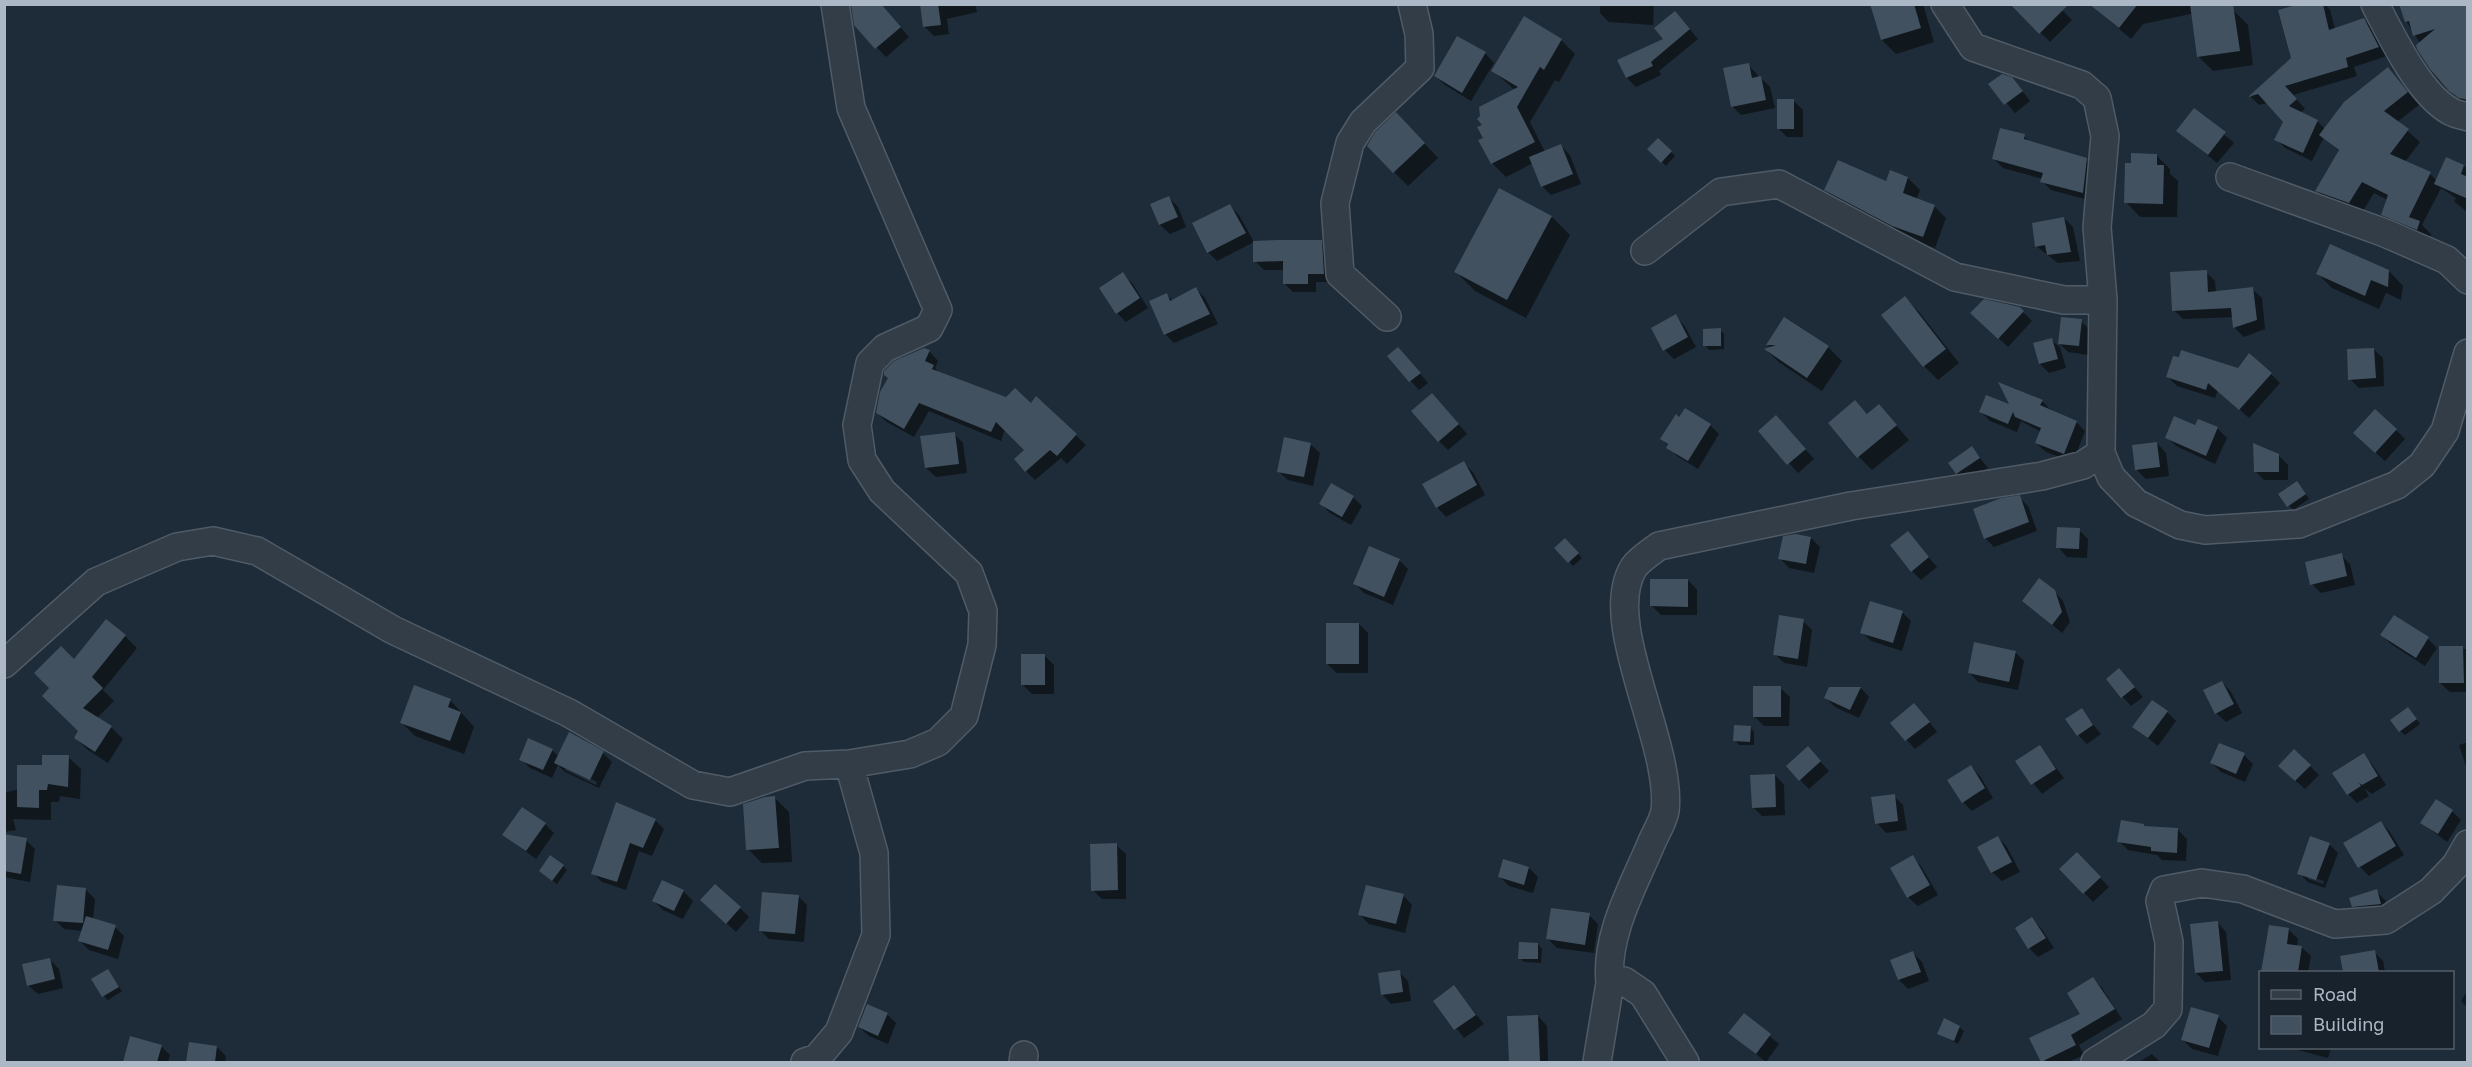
<svg xmlns="http://www.w3.org/2000/svg" width="2472" height="1067" font-family="'Golos Text',sans-serif">
<style>
.shadow{fill:#0007;fill-rule:evenodd}
.building{fill:#415160}
.lines{fill:none;stroke-linecap:round;stroke-linejoin:round}
.minor-casing{stroke:#4f5b66;stroke-width:30}
.minor{stroke:#323d48;stroke-width:27}
</style>
<rect width="100%" height="100%" fill="#1e2b38"/>
<path class="shadow" d="M880,4L909,37L886,57L856,25Z
M922,4H975L977,12L947,19L949,34L934,36L925,27Z
M1600,4H1654L1653,25L1609,22L1600,13Z
M1871,4H1923L1934,42L1896,54L1882,40Z
M2012,4H2056L2072,20L2050,42Z
M2090,4H2216L2200,12L2143,24L2131,39Z
M2306,4H2325L2330,10L2335,29L2364,20L2373,29L2387,56L2354,67L2357,76L2293,95L2305,109L2300,113L2318,122L2325,129L2388,69L2419,105L2397,122L2420,142L2405,162L2430,174L2437,181L2447,159L2468,168V213L2454,201L2456,198L2441,188L2422,225L2431,234L2429,241L2395,226L2383,214L2388,200L2374,193L2361,214L2328,202L2317,191L2340,152L2324,137L2312,161L2285,148L2276,139L2285,121L2267,103L2259,105L2251,97L2293,59Z
M2468,4V106L2450,90L2406,21Z
M2234,11L2248,25L2253,65L2213,71L2199,57Z
M1525,19L1561,40L1575,54L1559,82L1555,80L1530,122L1545,152L1561,146L1570,155L1581,184L1551,195L1542,186L1533,163L1506,177L1492,163L1485,139L1515,90L1493,71Z
M1684,22L1698,39L1659,71L1661,75L1636,87L1627,78L1619,61L1665,40Z
M1485,53L1494,63L1471,101L1445,85L1435,76Z
M1748,65L1757,74L1758,78H1761L1770,87L1775,108L1741,115L1732,106Z
M1990,84L2020,88L2030,101L2015,113Z
M1793,100L1803,110V137H1787L1778,128Z
M2195,110L2234,143L2217,163L2178,131Z
M1410,128L1438,158L1408,186L1394,172Z
M2024,136L2032,144L2086,160L2096,169L2092,201L2051,190L2042,181L2043,179L2003,168L1994,159Z
M1658,140L1675,156L1666,166L1649,149Z
M2156,155L2170,169V174L2178,181L2177,217H2140L2126,202Z
M1908,178L1920,190L1916,200L1934,206L1946,218L1935,248L1906,238L1838,202L1826,190L1887,183Z
M1500,190L1552,217L1570,235L1526,318L1475,291L1456,272Z
M1169,198L1178,207L1186,227L1170,234L1160,225L1152,205Z
M1230,206L1239,215L1254,242L1217,261L1208,252Z
M2064,218L2073,227L2080,261L2058,263L2036,246Z
M1321,242L1330,251L1333,282H1316V292H1293L1284,283V270H1264L1255,261Z
M2389,271L2403,286L2401,300L2386,293L2379,309L2332,288L2318,274Z
M2206,272L2215,281L2216,293L2252,289L2262,298L2265,329L2244,337L2235,328L2234,317L2183,319L2174,310Z
M1123,274L1132,283L1148,308L1126,322L1117,313Z
M1196,289L1205,298L1218,324L1174,343L1165,334L1167,295L1173,301Z
M1905,298L1919,312L1959,363L1938,380L1924,366Z
M2019,308L2032,321L2008,347L1982,322Z
M1675,316L1684,325L1696,347L1674,359L1665,350Z
M2081,321L2090,330L2088,355L2068,352L2059,343Z
M1720,330L1724,334V349L1709,350L1705,345Z
M2052,340L2059,347V344L2066,368L2049,373L2040,364L2035,344Z
M1768,345L1828,347L1842,361L1822,391L1780,363L1766,350L1771,348Z
M2373,349L2383,358L2384,386L2359,388L2350,379Z
M929,351L938,361L935,368L939,373L1006,399L1031,405L1037,398L1086,445L1067,464L1061,458L1035,480L1026,471V450L1005,429L1001,441L929,411L914,437L887,422L877,413Z
M1389,356L1407,358L1428,383L1419,390Z
M2238,370L2271,374L2280,383L2249,418L2218,390L2215,398L2177,386L2168,377Z
M2042,401L2051,410L2076,422L2085,431L2073,462L2046,452L2036,443L2041,432L2021,421L2017,432L1990,421L1981,412Z
M1855,402L1869,415L1879,406L1909,440L1872,470L1858,456Z
M1441,404L1467,434L1448,450L1439,441Z
M2199,420L2218,429L2227,438L2215,464L2176,446L2167,437L2196,427Z
M1710,425L1719,434L1698,469L1677,456L1662,439Z
M1785,426L1814,459L1798,473L1760,431Z
M2396,430L2405,439L2385,461L2364,442Z
M954,434L963,443L967,473L936,477L926,468Z
M2157,443L2166,453L2169,476L2146,479L2137,470Z
M1310,444L1320,453L1313,486L1288,480L1278,471Z
M1972,448L1988,468L1967,482L1957,473Z
M2278,455L2288,465V480H2264L2255,471Z
M1463,463L1473,472L1485,495L1446,517L1437,507Z
M2301,487L2309,499L2293,510L2280,495Z
M1353,497L1362,506L1351,525L1330,513L1321,504Z
M2019,497L2028,506L2037,531L1994,547L1985,538Z
M2079,530L2088,539L2087,558L2067,557L2058,547Z
M1908,533L1937,567L1921,580L1912,571Z
M1811,538L1820,547L1814,573L1789,568L1780,558Z
M1565,540L1582,558L1573,566L1556,548Z
M2341,555L2350,564L2355,585L2321,593L2312,584Z
M1399,560L1408,569L1393,605L1364,593L1355,584Z
M1688,580L1697,590V615H1661L1652,606Z
M2054,591L2063,601L2070,622L2062,633L2024,601Z
M1902,612L1911,621L1902,651L1871,641L1862,632Z
M2394,617L2428,639L2437,648L2425,666L2391,644L2382,635Z
M1803,621L1812,630L1807,667L1784,663L1775,654Z
M1359,624L1368,633V673H1337L1327,664Z
M125,636L137,648L103,690L114,701L97,718L111,727L123,739L108,763L88,750L76,738L80,731L51,688L74,661Z
M2440,648L2468,649V692H2450L2440,683Z
M2015,652L2024,661L2018,690L1978,682L1969,672Z
M1045,656L1054,665V694H1032L1023,685Z
M2108,680H2128L2143,697L2131,706Z
M2222,682L2231,692L2242,713L2226,722L2216,713Z
M1780,688L1790,697L1789,726H1764L1754,716Z
M1830,688H1861L1869,697L1859,718L1835,707L1826,698Z
M450,700L474,727L464,754L415,736L401,722Z
M2081,710L2101,734L2087,744L2078,735Z
M2167,712L2176,721L2158,746L2134,727Z
M2412,713L2420,724L2405,735L2400,731Z
M1923,714L1937,732L1915,749L1892,723Z
M1750,727L1754,732V745H1739L1735,740Z
M2468,742V772L2459,745Z
M2040,747L2064,778L2042,794L2017,762Z
M552,750L559,757L603,753L612,762L599,788L565,772L558,765L552,778L530,768L521,759ZM565,766L597,782L596,785L565,770Z
M2244,755L2253,764L2245,782L2221,772L2212,763Z
M2363,755L2372,764L2386,785L2372,794L2364,788L2369,796L2357,803L2348,794Z
M68,757L81,769L80,799L60,796L59,802H51V820L13,819L16,830L4,832V793L19,789L44,766Z
M1817,758L1829,771L1809,789L1800,780Z
M2310,766L2319,775L2305,789L2289,775Z
M1971,767L1980,776L1993,798L1972,811L1963,802Z
M1775,775L1784,785L1785,815L1762,816L1753,807Z
M1894,796L1903,805L1907,830L1886,833L1877,823Z
M775,798L789,812L792,862L762,863L748,849Z
M2452,811L2461,820L2447,842L2422,823Z
M655,820L664,829L652,856L639,851L626,890L602,882L593,873Z
M2381,822L2390,832L2404,855L2369,876L2360,867L2345,843Z
M545,824L554,833L536,859L504,835Z
M2143,825L2145,827L2178,830L2187,839L2186,861L2162,860L2157,855L2128,850L2119,841Z
M4,835L26,840L35,849L30,882L4,877Z
M1998,837L2007,847L2020,872L2002,881L1992,872Z
M2329,844L2338,853L2325,888L2308,882L2299,873ZM2308,876L2324,881L2323,884L2308,879Z
M1116,845L1126,854V899H1102L1093,890Z
M2077,854L2109,887L2093,902L2061,869Z
M1912,857L1921,866L1938,895L1918,906L1908,897Z
M563,866L567,870L557,884L545,875Z
M1529,868L1538,877L1533,893L1509,886L1500,877Z
M663,882L683,891L693,901L683,919L663,910L654,901Z
M86,890L95,899L93,920L115,927L124,936L118,959L89,950L80,941L83,931L64,929L55,920Z
M2376,891L2385,900L2389,913L2363,915L2353,906Z
M1403,895L1412,905L1405,933L1369,924L1360,915Z
M798,896L807,905L804,942L769,939L760,930Z
M740,908L749,917L736,932L711,909Z
M1589,915L1598,924L1594,953L1557,948L1548,939Z
M2032,919L2041,928L2054,948L2038,957L2029,948Z
M2217,922L2226,932L2231,980L2205,982L2196,973Z
M2270,926L2289,930L2298,939L2297,947H2301L2311,956L2308,972H2262Z
M1538,944L1542,949L1541,963L1524,962L1520,958Z
M2374,952L2383,961L2385,972H2344L2342,957Z
M1913,953L1922,962L1929,981L1908,989L1899,980Z
M50,960L59,969L63,988L38,994L28,985Z
M108,971L122,991L108,1000L104,996Z
M1399,972L1408,981L1411,1001L1391,1004L1382,994Z
M2093,979L2102,988L2122,1019L2079,1045L2084,1055L2068,1062H2044L2082,1014Z
M1454,987L1484,1024L1464,1038L1435,1001Z
M2468,990V1008L2461,1001Z
M887,1014L896,1023L888,1044L869,1036L859,1027Z
M1744,1015L1779,1044L1766,1062L1730,1033Z
M1538,1016L1547,1026L1548,1062H1512L1510,1061Z
M2218,1017L2227,1026L2218,1056L2192,1049L2183,1040Z
M1959,1027L1964,1031L1958,1044L1939,1033Z
M132,1038L161,1046L170,1055L168,1062H125Z
M190,1044L217,1047L226,1056L225,1062H230H188Z
M2291,1048H2331L2328,1058Z
M2152,1054L2160,1062H2139Z"/>
<path class="building" d="M851,4H881L901,27L875,49L854,25Z
M920,4H938L941,25L923,27Z
M1870,4H1914L1921,28L1881,40Z
M2010,4H2069L2039,34Z
M2089,4H2138L2119,28Z
M2190,4H2233L2240,51L2197,57Z
M2300,4H2323L2329,30L2364,18L2379,47L2346,58L2348,67L2285,86L2297,99L2289,106L2318,120L2303,153L2274,140L2283,122L2258,94L2248,97L2291,58L2278,10Z
M2399,4H2468V100L2459,98L2449,91L2430,69L2417,49L2416,45L2435,29L2413,36L2409,21L2405,22Z
M1675,11L1690,29L1651,62L1653,66L1626,78L1617,60L1663,39L1654,28Z
M1524,16L1562,39L1544,70L1540,67L1517,107L1535,142L1491,164L1478,140L1483,138L1477,127L1482,125L1477,119L1480,116L1479,107L1518,87L1491,71Z
M1457,36L1486,52L1462,93L1434,76Z
M1749,63L1752,78L1761,76L1766,100L1731,107L1723,68Z
M2388,67L2408,92L2384,111L2409,129L2390,154L2431,172L2409,217L2420,221L2417,230L2381,215L2388,195L2362,182L2349,203L2315,191L2339,150L2319,135L2344,102Z
M2002,74L2012,77L2023,91L2004,105L1988,84Z
M1777,99H1794V129H1777Z
M2194,108L2226,132L2208,155L2176,131Z
M1396,112L1425,143L1393,173L1367,146L1375,132Z
M2000,128L2025,134L2024,139L2087,158L2083,193L2040,182L2043,173L1992,159Z
M1658,138L1672,151L1661,163L1647,149Z
M1561,144L1573,174L1541,187L1529,157Z
M2131,153L2157,154V165H2164L2163,204L2124,203L2125,163H2131Z
M2446,157L2464,165L2461,174L2468,177V199L2434,184Z
M1838,160L1886,181L1890,170L1908,177L1903,193L1935,205L1923,237L1892,226L1824,190Z
M1499,188L1552,216L1507,300L1454,272Z
M1169,196L1178,217L1159,225L1150,204Z
M1230,204L1246,233L1207,253L1192,223Z
M2064,217L2071,252L2047,255L2045,245L2035,247L2032,223Z
M1279,240H1322L1324,274H1308V284H1283V261L1253,262V241Z
M2330,244L2389,270L2388,287L2371,280L2365,296L2316,274Z
M2207,270L2208,292L2253,287L2257,320L2233,328L2231,308L2172,311L2170,272Z
M1123,272L1140,298L1116,314L1099,288Z
M1196,287L1210,314L1164,335L1149,301L1167,293L1170,301Z
M1905,296L1946,349L1923,367L1881,315Z
M1984,299L2020,307L2024,311L1998,339L1970,313Z
M1676,314L1688,337L1663,351L1651,328Z
M1784,317L1829,346L1807,378L1764,349L1776,345H1766Z
M2061,317L2082,319L2079,346L2058,344Z
M1721,328V346H1703V329Z
M2052,338L2058,359L2039,364L2033,343Z
M1398,347L1421,373L1409,382L1387,356Z
M924,348L930,350L925,361L934,365L932,369L1006,397L1015,388L1031,403L1036,396L1077,434L1057,456L1050,450L1025,472L1014,459L1024,450L996,422L991,432L919,403L904,429L876,413L880,392L888,378L884,375V371L894,361Z
M2374,348L2376,378L2348,380L2347,349Z
M2181,350L2238,368L2249,353L2272,373L2239,410L2208,383L2206,390L2166,377L2173,356L2179,357Z
M1998,382L2043,400L2040,405L2077,421L2064,454L2035,443L2041,428L2015,417L2013,412L2008,424L1979,412L1986,395L2009,404Z
M1432,393L1459,424L1438,442L1411,411Z
M1855,400L1867,414L1879,404L1897,425L1857,458L1828,423Z
M1685,408L1711,424L1688,461L1666,448L1668,444L1660,439L1676,414L1679,417Z
M2375,409L2397,429L2375,453L2353,433Z
M1776,415L1806,449L1787,465L1758,431Z
M2174,416L2195,425L2198,419L2218,427L2206,456L2165,438Z
M955,432L959,464L925,468L920,436Z
M1284,437L1311,443L1304,477L1277,472Z
M2157,442L2160,467L2135,470L2132,445Z
M2253,443L2279,454V472H2254Z
M1972,446L1980,458L1956,474L1948,463Z
M1464,461L1477,485L1436,508L1422,484Z
M2297,481L2306,494L2287,507L2278,494Z
M1331,483L1354,496L1342,517L1319,504Z
M2020,495L2029,522L1984,539L1973,509L2001,498Z
M2057,527L2080,528L2079,549L2056,548Z
M1908,531L1929,557L1911,572L1890,545Z
M1796,534L1811,537L1806,564L1778,559L1783,536Z
M1565,538L1579,553L1568,563L1554,548Z
M1369,546L1400,559L1384,597L1353,584Z
M2342,553L2347,576L2310,585L2305,562Z
M2039,578L2055,590L2062,612L2052,625L2022,601Z
M1650,579H1688V607L1650,606Z
M1870,601L1903,611L1893,643L1860,633Z
M1779,615L1804,619L1798,659L1773,655Z
M2394,615L2429,637L2416,658L2380,635Z
M106,619L126,635L92,677L103,688L83,708L112,726L95,752L74,738L78,731L42,696L49,688L34,673L61,646L74,659Z
M1326,623H1359V664H1326Z
M1974,642L2016,651L2009,682L1968,673Z
M2439,646H2463L2464,683H2439Z
M1021,654H1045V685H1021Z
M2119,668L2135,687L2121,698L2106,679Z
M2222,681L2234,704L2215,714L2203,690Z
M414,685L451,699L448,707L461,712L450,741L400,723Z
M1753,686H1781V717H1753Z
M1829,687H1861L1850,710L1824,698Z
M2152,700L2168,711L2148,738L2132,727Z
M1914,703L1930,722L1905,741L1890,723Z
M2408,707L2417,719L2399,732L2390,720Z
M2082,708L2093,725L2077,736L2065,719Z
M1734,725L1751,726L1750,742L1733,741Z
M569,732L604,751L590,780L554,763Z
M528,738L553,749L543,770L519,760Z
M2219,743L2245,753L2236,774L2210,763Z
M2040,745L2056,769L2031,785L2015,761Z
M1808,746L1821,761L1799,781L1786,766Z
M2294,749L2311,765L2295,781L2278,766Z
M2364,753L2378,776L2362,785L2359,783L2361,786L2347,795L2332,773Z
M42,755H69L68,787L48,784L47,790H39V808L17,807V765H42Z
M1971,765L1985,788L1962,803L1947,780Z
M1775,774L1776,807L1752,808L1750,775Z
M1895,794L1898,821L1875,824L1871,797Z
M775,796L779,848L746,850L743,804L765,797Z
M2436,799L2453,810L2438,834L2420,823Z
M616,802L656,819L643,848L630,843L617,882L591,874Z
M522,807L546,823L526,851L502,835Z
M2121,820L2144,824V826L2178,828L2177,853L2151,851V847L2117,842Z
M2381,821L2396,846L2358,868L2343,843Z
M4,834L27,838L21,874L4,871Z
M1998,836L2012,862L1991,873L1977,847Z
M2310,836L2330,843L2316,880L2297,874Z
M1117,843L1118,890L1091,891L1090,844Z
M2077,852L2101,877L2083,894L2059,869Z
M550,855L564,865L552,881L539,871Z
M1913,855L1930,885L1907,898L1890,868Z
M1503,859L1529,867L1524,885L1498,877Z
M662,880L684,890L674,911L652,901Z
M715,884L741,907L726,924L700,900Z
M57,885L86,888L83,923L53,921Z
M1366,885L1404,894L1396,924L1358,915Z
M2377,889L2381,904L2352,907L2349,898Z
M762,892L799,895L795,934L759,931Z
M1551,908L1590,913L1585,945L1546,939Z
M86,916L116,925L108,950L78,941Z
M2032,917L2046,938L2028,949L2015,928Z
M2218,921L2223,971L2195,973L2190,924Z
M2269,925L2289,928L2287,944L2302,946L2298,972H2261Z
M1519,942L1538,943V959H1518Z
M2375,950L2379,972H2343L2340,956Z
M1913,951L1921,972L1898,980L1890,960Z
M50,958L55,979L27,986L22,964Z
M108,969L119,987L102,997L91,979Z
M1400,970L1403,992L1381,995L1378,973Z
M2093,977L2115,1009L2071,1035L2076,1045L2041,1062L2029,1038L2080,1014L2067,993Z
M1454,985L1476,1015L1454,1030L1433,1001Z
M867,1004L888,1013L878,1036L858,1027Z
M2191,1007L2219,1015L2209,1048L2181,1040Z
M1744,1013L1771,1034L1756,1054L1728,1033Z
M1538,1015L1540,1061L1509,1062L1507,1016Z
M1944,1018L1960,1026L1954,1041L1937,1034Z
M130,1036L162,1045L157,1062H123Z
M189,1042L217,1046L215,1062H186Z"/>
<g class="lines">
<defs>
<path id="minor" d="M2375,4C2391,35 2419,94 2450,111C2454,114 2462,115 2468,117
M2230,177L2385,233L2447,260L2468,280
M1645,251L1721,192L1779,184L1955,277L2064,300H2103
M1387,317L1340,274L1335,203L1350,143L1363,122L1420,68L1419,34L1412,4
M2101,453L2111,477L2136,503L2180,525L2205,530L2299,524L2397,485L2422,465L2445,431L2468,353
M4,664L96,582L177,547L213,541L257,551L393,630L569,713L693,785L730,792L805,766L849,764L910,754L938,742L964,716L982,645L983,611L969,573L882,491L862,460L857,425L870,363L885,348L929,328L938,310L851,108L835,4
M1610,983C1605,935 1633,887 1651,844C1655,834 1663,822 1665,811C1673,743 1599,622 1634,567C1640,559 1651,552 1659,546L1851,506L2042,476L2083,465L2101,453L2103,300L2097,227L2105,136L2097,98L2082,85L1973,47L1945,4
M805,1062L817,1058L839,1032L876,935L874,853L849,764
M1023,1062L1024,1055
M1597,1062L1610,983L1624,981L1643,994L1685,1062
M2095,1062L2154,1025L2168,1009L2169,942L2160,901L2164,890L2202,883L2243,889L2335,924L2386,920L2431,891L2456,865L2468,844"/>
</defs>
<use href="#minor" class="minor-casing"/>
<use href="#minor" class="minor"/>
</g>
<rect width="2472" height="1067" fill="none" stroke="#acb8c5" stroke-width="12"/>
<rect x="2259" y="971" width="195" height="78" fill="#18222c" stroke="#535e69" stroke-width="1.5"/>
<rect x="2271" y="990" width="30" height="9" fill="#323d48" stroke="#535e69" stroke-width="1.5"/>
<text x="2313" y="1001" font-size="18" fill="#acb8c5">Road</text>
<rect x="2271" y="1016" width="30" height="18" fill="#415160" stroke="#535e69" stroke-width="1.5"/>
<text x="2313" y="1031" font-size="18" fill="#acb8c5">Building</text>
</svg>
